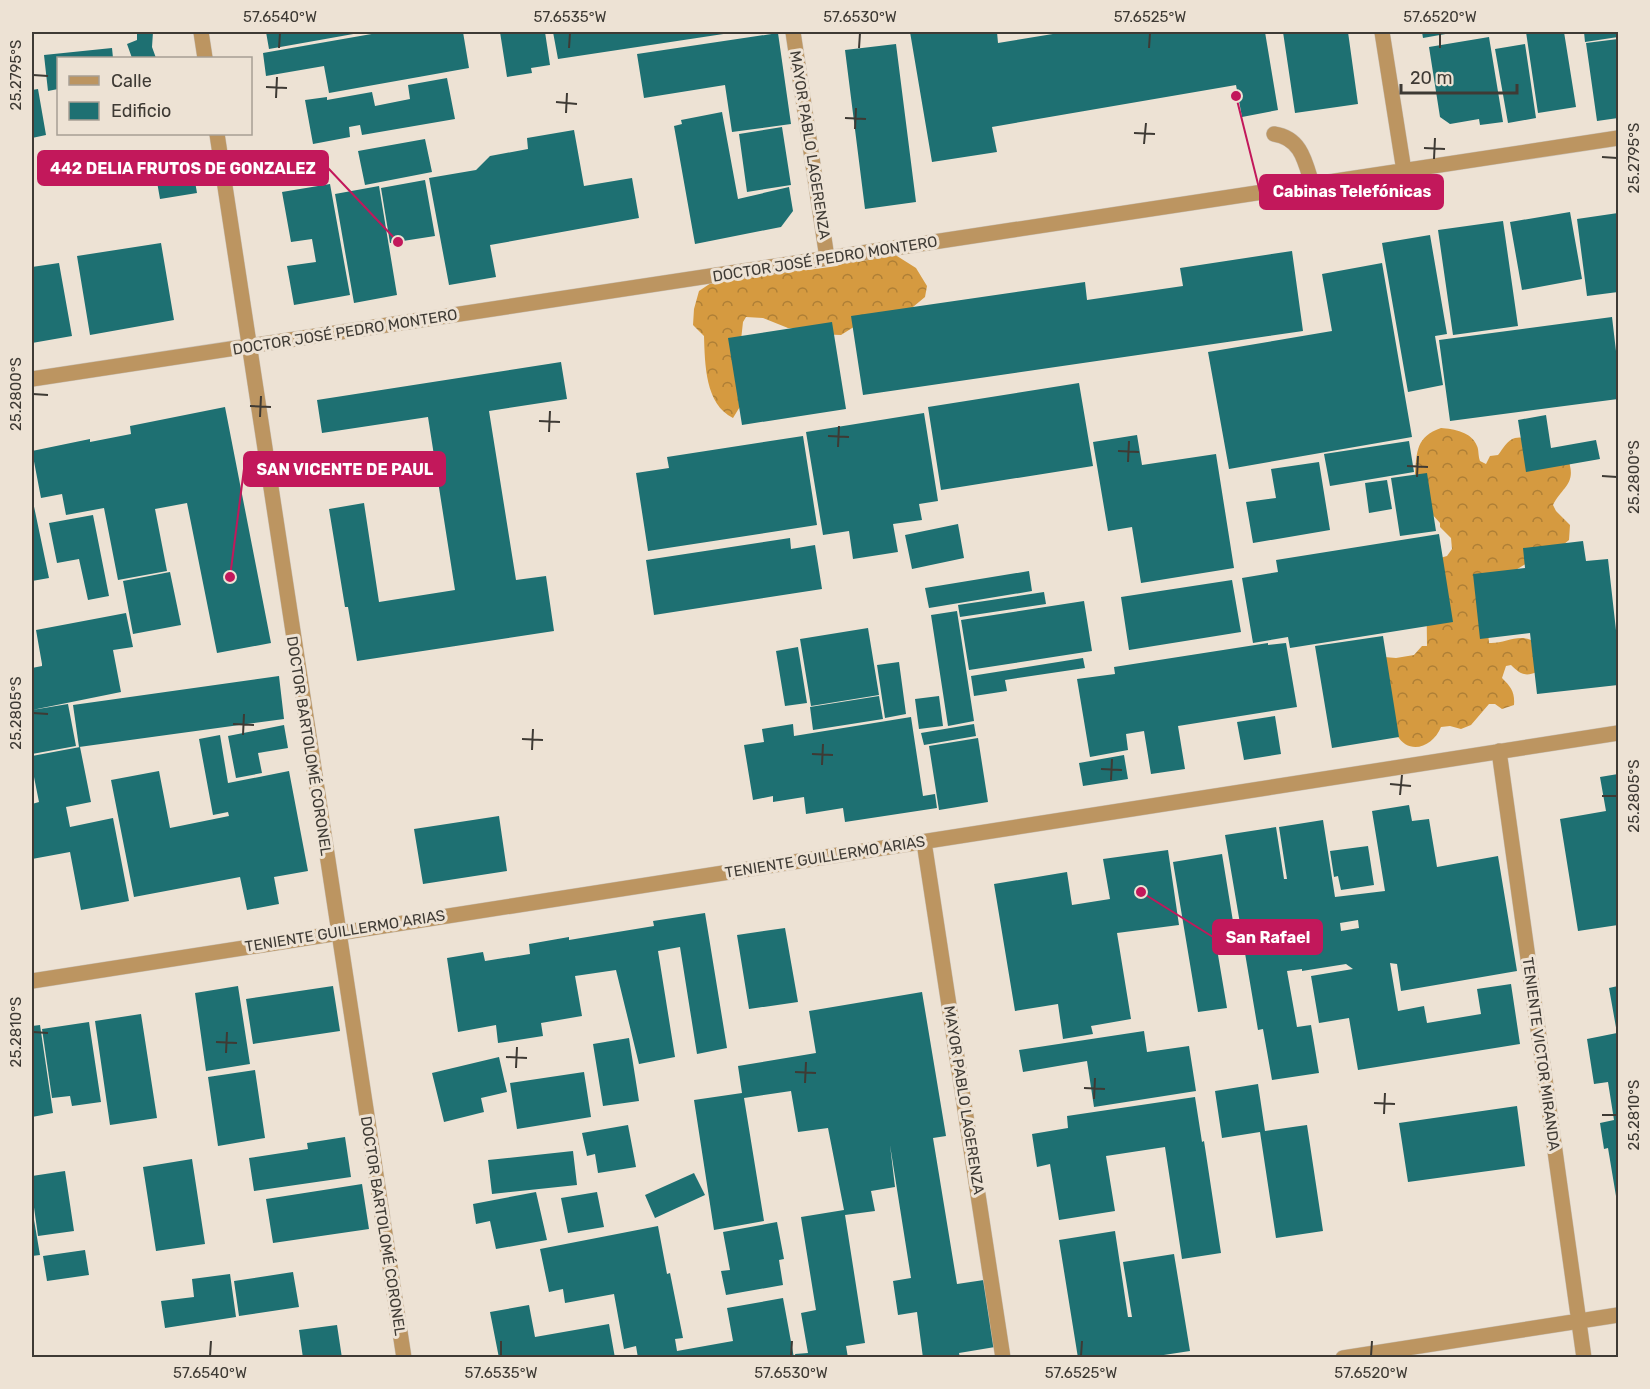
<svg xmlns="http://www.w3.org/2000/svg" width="1650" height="1389" font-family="Rubik,sans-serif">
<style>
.forest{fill:url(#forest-crowns)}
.building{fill:#1e7072;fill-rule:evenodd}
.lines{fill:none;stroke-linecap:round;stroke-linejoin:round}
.minor-casing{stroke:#cac0b4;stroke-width:16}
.minor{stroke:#bc9561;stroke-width:15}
.ticks{fill:none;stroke:#3e3a34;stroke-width:2}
.labels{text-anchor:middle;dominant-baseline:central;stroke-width:6;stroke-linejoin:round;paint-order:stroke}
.street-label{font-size:15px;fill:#3e3a34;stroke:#ede2d4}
.leader{fill:none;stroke:#c2185b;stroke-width:2}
.callout-dot{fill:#c2185b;stroke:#ede2d4;stroke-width:2}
.callout{fill:#c2185b;stroke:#c2185b;stroke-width:2}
.callout-label{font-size:16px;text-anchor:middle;font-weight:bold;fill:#fff}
.neatline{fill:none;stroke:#3e3a34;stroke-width:2}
.ticks-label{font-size:15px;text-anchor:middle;fill:#3e3a34}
</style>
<defs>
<pattern id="forest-crowns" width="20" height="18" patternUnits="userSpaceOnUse" patternTransform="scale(1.5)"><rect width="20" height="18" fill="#d59a40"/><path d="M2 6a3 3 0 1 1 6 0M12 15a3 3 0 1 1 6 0" fill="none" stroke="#ae7f36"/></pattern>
</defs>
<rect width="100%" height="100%" fill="#ede2d4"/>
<path class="forest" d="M872,253L897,256L916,268L927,286L925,297L896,321L860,323L841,335L814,334L804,329L788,328L763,318L746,317L743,322L740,349L744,400L733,418C705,404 705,364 704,336L693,325L694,309L699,291L723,275L792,264L808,270L837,266L855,257Z
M1441,428C1454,429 1472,432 1477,446C1479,450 1478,456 1480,461L1486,464L1490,456L1498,455C1503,449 1507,440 1515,438C1529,434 1555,452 1568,459C1577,484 1563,486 1553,505L1556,511L1570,525L1569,540L1547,558L1529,562L1509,574L1488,632L1489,643C1504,644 1517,634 1531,640L1537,672C1525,677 1520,674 1511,665L1506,666L1502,678C1511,687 1515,692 1514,705L1502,709L1495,704H1489L1471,725L1461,729L1450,726L1441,727C1433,747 1409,756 1397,735L1384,657L1396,658L1414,655L1422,646H1427L1426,562L1447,556L1452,549L1451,538L1440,527V523L1431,513L1426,489L1415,474C1417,451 1416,437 1441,428Z"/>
<path class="building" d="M137,32H153L152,47L156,58H132L127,44L137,40Z
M266,32H359V33L269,49Z
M383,32H463L469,68L329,93L324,66L266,76L263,53Z
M500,32H545L550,65L531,68L532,73L507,77Z
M553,32H730V33L558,59Z
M910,32H997L998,43L1065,32H1265L1278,110L1242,117L1236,85L992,127L997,152L932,162Z
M1283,32H1348L1358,104L1295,113Z
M1422,32H1451V33L1423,38Z
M1526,32H1564L1576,107L1538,113Z
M1584,32H1618V37L1585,42Z
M778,33L791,124L732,132L725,85L644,98L637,54Z
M1489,37L1503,122L1480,125L1479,119L1450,124L1440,117L1429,47Z
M1618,39V118L1597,121L1586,43Z
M896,44L916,202L865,209L845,50Z
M1525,44L1536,118L1508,123L1495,49Z
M112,48L113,58H58V89L48,91L44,55Z
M447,78L455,119L362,135L360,125L349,127L350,137L313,144L305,100L327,97V100L372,92L375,106L410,99L408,85Z
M38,89L46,135L32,138V90Z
M722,112L738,199L789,187L793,211L781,227L695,244L674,126L682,124L681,120Z
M782,127L791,185L747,192L739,134Z
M574,130L584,186L632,178L639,218L490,245L496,277L449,285L429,178L476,170L490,156L528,149L527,138Z
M425,139L432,172L365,185L358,151Z
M190,153L197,193L160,199L153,159Z
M425,180L435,236L390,243L381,188Z
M330,184L350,295L294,305L287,266L316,262L312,239L291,242L282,192Z
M379,186L397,295L354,303L335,194Z
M1570,212L1582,279L1522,290L1510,222Z
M1618,213V292L1587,296L1577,219Z
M1503,221L1518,326L1453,335L1438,230Z
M1430,235L1447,334L1435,336L1443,385L1408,392L1382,243Z
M161,243L174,320L90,335L77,256Z
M1292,251L1303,331L863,395L851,316L1085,282L1087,300L1183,286L1180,268Z
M59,263L72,336L32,343V267Z
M1382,263L1412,437L1229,469L1208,352L1332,331L1322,274Z
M1612,317L1618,368V399L1450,421L1439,340Z
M832,322L846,409L742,425L728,338Z
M561,362L567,399L489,411L516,580L546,576L554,631L357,661L348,607H345L329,509L364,503L379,602L455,590L428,417L322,433L317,400Z
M1079,383L1093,466L941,490L928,407Z
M225,407L271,643L217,653L187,503L155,509L167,571L118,580L104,508L66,515L62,494L41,498L32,451L90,439V442L131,434L130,426Z
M924,413L938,501L919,504L922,520L893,524L898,552L853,559L849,531L823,535L806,432Z
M1546,415L1551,448L1596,440L1600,459L1526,472L1518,420Z
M1137,435L1142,465L1216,454L1234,568L1141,583L1132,527L1108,531L1093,442Z
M803,436L817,525L648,551L636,473L669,468L667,457Z
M1409,441L1414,472L1330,486L1324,454Z
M1319,462L1330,530L1253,543L1246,502L1276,498L1271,469Z
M1427,473L1436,531L1400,536L1391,478Z
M1387,480L1392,509L1369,513L1365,483Z
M32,497L49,578L32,581Z
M93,515L109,596L88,600L79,559L57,563L49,523Z
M958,524L964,558L912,569L905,535Z
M1439,534L1453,622L1290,648L1288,637L1253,643L1242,578L1278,572L1276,560Z
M790,538L791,549L815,545L822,589L654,615L646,560Z
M1583,541L1586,561L1608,559L1618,648V685L1537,694L1530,633L1480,639L1473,574L1525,568L1523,548Z
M1029,571L1032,591L929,608L925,588Z
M170,572L181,625L133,634L123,581Z
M1232,580L1241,632L1129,650L1121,597Z
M1044,592L1046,604L960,617L958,605Z
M1084,601L1092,651L969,670L961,620Z
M957,611L974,721L948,726L931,615Z
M126,613L133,647L113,650L121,692L32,710V668L42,666V664L36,630Z
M868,628L879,695L811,706L800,639Z
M1383,636L1399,737L1332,748L1315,646Z
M1268,643V645L1286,643L1297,707L1178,726L1185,769L1151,774L1144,731L1126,734L1128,750L1090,757L1077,679L1115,674L1114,667Z
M798,647L807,703L785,706L776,651Z
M1083,658L1085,668L1005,680L1007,691L974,696L971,676Z
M899,662L906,714L885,718L877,665Z
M279,676L284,719L79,747L73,705Z
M879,696L883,719L813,730L810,707Z
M939,696L943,726L919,729L915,699Z
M68,704L76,746L32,754V710Z
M1275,716L1281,754L1244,760L1237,722Z
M911,717L923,796L935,794L937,808L845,822L843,808L806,814L804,797L773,802V796L753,800L744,745L764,742L762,729L793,724L794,736Z
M974,724L976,736L924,745L921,733Z
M284,725L288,748L258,753L262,773L236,778L228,736Z
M220,735L228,783L289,771L308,871L274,877L279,904L247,910L240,877L134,897L111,780L159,771L170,828L229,816L228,812L213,815L199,739Z
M978,738L988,802L939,810L929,746Z
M80,747L91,802L66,807L70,827L113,818L129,901L81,910L70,852L32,859V804L39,802L32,767V756Z
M1124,755L1128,779L1083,786L1079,763Z
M1618,774V925L1578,931L1560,819L1606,811L1600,777Z
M1409,805L1412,821L1429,819L1437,867L1498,856L1517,971L1401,991L1397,964L1390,963L1398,1011L1424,1006L1427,1023L1481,1014L1477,989L1511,984L1520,1044L1358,1070L1349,1018L1319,1023L1311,976L1353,969L1346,964L1302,971V969L1287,971L1297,1027L1311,1025L1319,1073L1272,1080L1263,1029L1258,1030L1225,835L1276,827L1284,879H1287L1279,827L1323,820L1335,897L1385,891L1372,811ZM1358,920L1359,928L1341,931L1340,923Z
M499,816L507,871L423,884L414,829Z
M1368,846L1374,885L1341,890L1338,876L1334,877L1330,851Z
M1168,850L1179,925L1117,933L1131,1019L1091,1026L1093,1034L1063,1039L1058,1004L1015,1011L994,884L1067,872L1072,905L1110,899L1103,859Z
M1222,854L1237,946L1217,949L1227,1008L1198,1012L1173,862Z
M705,913L727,1048L697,1054L680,947L658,951L675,1057L639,1064L616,970L575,976L582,1016L541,1023L543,1036L498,1043L496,1025L458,1032L447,958L483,952L485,961L530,954L529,944L569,937V940L654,926L653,921Z
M785,928L798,1002L749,1009L737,935Z
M238,986L250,1064L206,1071L195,993Z
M333,986L340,1031L253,1044L246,999Z
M1618,986V1202H1617L1608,1148L1604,1149L1600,1123L1614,1120L1608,1082L1594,1084L1587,1039L1617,1033L1609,988Z
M922,992L946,1136L933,1138L957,1284L984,1280L995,1347L959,1353L960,1358H923L917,1312L898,1315L893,1281L911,1278L890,1145L895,1187L871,1191L875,1211L845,1215L865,1343L846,1346L848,1358H796L795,1354L808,1353L801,1313L816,1310L801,1217L844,1210L828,1128L798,1132L791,1091L744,1098L764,1221L714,1230L694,1100L742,1093L738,1066L816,1053L809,1011Z
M141,1014L157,1118L110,1125L95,1021Z
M89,1022L101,1102L72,1106L70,1096L52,1098L42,1029Z
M40,1025L53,1113L32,1117V1026Z
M1144,1031L1147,1052L1189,1046L1196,1091L1094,1107L1087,1061L1023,1072L1019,1050Z
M629,1038L639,1101L603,1106L593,1044Z
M499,1057L507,1092L481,1098L484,1112L444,1122L432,1073Z
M255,1070L265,1138L218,1146L208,1077Z
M584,1072L591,1117L517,1129L510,1083Z
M1258,1084L1265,1131L1307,1125L1323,1231L1276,1238L1260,1132L1222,1138L1215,1091Z
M1195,1097L1202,1142L1204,1141L1221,1253L1182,1259L1165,1147L1106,1156L1115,1211L1059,1220L1050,1164L1037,1167L1032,1134L1068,1128L1067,1116Z
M1517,1106L1525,1166L1408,1182L1399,1123Z
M628,1125L636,1167L598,1173L595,1154L587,1156L582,1133Z
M345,1137L351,1177L254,1191L249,1158L308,1149L307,1143Z
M573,1151L577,1185L492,1194L488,1160Z
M192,1159L205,1244L156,1251L143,1167Z
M65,1171L74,1231L38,1236L32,1193V1176Z
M694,1173L705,1195L655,1218L645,1195Z
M362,1184L369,1229L273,1243L266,1199Z
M536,1192L547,1240L496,1249L490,1221L476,1224L473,1204Z
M597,1192L604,1227L568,1233L561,1198Z
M32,1208L40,1255L32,1256Z
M777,1222L784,1259L779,1260L783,1285L726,1295L721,1271L730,1270L723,1232Z
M658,1226L667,1274L670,1273L683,1338L675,1339L677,1351L733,1341L727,1308L783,1298L794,1358H638L636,1346L624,1349L614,1294L565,1303L563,1289L549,1292L540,1249Z
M1115,1231L1128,1317H1132L1123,1262L1174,1254L1190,1351L1144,1358H1078L1059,1240Z
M85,1250L89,1275L47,1281L43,1256Z
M293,1272L299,1307L239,1316L234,1281Z
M230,1274L236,1317L165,1328L161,1301L194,1297L192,1279Z
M529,1305L535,1337L609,1324L615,1358H499L490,1312Z
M337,1325L342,1358H303L299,1330Z"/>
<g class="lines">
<defs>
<path id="minor" d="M201,32L205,58
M793,32L827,258
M1382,32L1404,171
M217,134L404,1358
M1274,134C1301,138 1305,161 1312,184
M32,379L1618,138
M1499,751L1584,1358
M924,842L1003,1358
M32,981L1618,733
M1343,1358L1618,1315"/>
</defs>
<use href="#minor" class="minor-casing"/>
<use href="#minor" class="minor"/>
</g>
<path class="ticks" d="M279,48L280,33M569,48L570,33M859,48L860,33M1149,48L1150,33M1440,48V33M33,75L48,76M266,87L287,88M276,98L277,77M556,102L577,104M566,113L567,93M845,118L866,119M855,129L856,108M1134,133L1155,134M1144,144L1146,123M1424,148L1445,149M1602,157L1617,158M1434,159L1435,138M33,394L48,395M250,406L271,407M260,417L261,396M539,421L560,422M549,432L550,411M828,436L849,437M838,447L839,426M1118,451L1139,452M1128,462L1129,441M1407,466L1428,467M1602,476L1617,477M1417,477L1418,456M33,713L48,714M233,724L254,725M243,735L244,714M522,739L543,740M532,750L533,729M812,754L833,755M822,765L823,744M1101,769L1122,770M1111,780L1112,759M1390,784L1411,786M1400,795L1402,775M1602,796H1617M33,1032L48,1033M216,1042L237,1043M226,1053L227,1032M506,1057L527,1058M516,1068L517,1047M795,1072L816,1073M805,1083L806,1062M1084,1088L1105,1089M1094,1099L1095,1078M1374,1103L1395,1104M1384,1114L1385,1093M1602,1115H1617M210,1356L211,1341M501,1356V1341M791,1356L792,1341M1081,1356L1082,1341M1371,1356L1372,1341"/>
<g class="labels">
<g class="street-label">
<text transform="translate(810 145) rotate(81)">MAYOR PABLO LAGERENZA</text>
<text transform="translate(825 259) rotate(-9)">DOCTOR JOSÉ PEDRO MONTERO</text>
<text transform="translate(345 332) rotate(-9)">DOCTOR JOSÉ PEDRO MONTERO</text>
<text transform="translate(309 746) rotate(81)">DOCTOR BARTOLOMÉ CORONEL</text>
<text transform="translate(825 857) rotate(-9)">TENIENTE GUILLERMO ARIAS</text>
<text transform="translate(345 931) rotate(-9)">TENIENTE GUILLERMO ARIAS</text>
<text transform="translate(1541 1054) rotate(82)">TENIENTE VICTOR MIRANDA</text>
<text transform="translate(964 1100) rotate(81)">MAYOR PABLO LAGERENZA</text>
<text transform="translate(383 1226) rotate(81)">DOCTOR BARTOLOMÉ CORONEL</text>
</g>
</g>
<path class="leader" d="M398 242L328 168M1236 96L1260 192M230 577L244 469M1141 892L1213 937"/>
<g class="callout-dot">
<circle cx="398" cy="242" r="6"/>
<circle cx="1236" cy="96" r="6"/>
<circle cx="230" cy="577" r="6"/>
<circle cx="1141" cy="892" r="6"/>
</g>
<g class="callout">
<rect x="38" y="151" width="290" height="34" rx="6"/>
<rect x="1260" y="175" width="183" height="34" rx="6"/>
<rect x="244" y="452" width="201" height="34" rx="6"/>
<rect x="1213" y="920" width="109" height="34" rx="6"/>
</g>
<g class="callout-label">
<text x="183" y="174">442 DELIA FRUTOS DE GONZALEZ</text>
<text x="1352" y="197">Cabinas Telefónicas</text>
<text x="345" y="475">SAN VICENTE DE PAUL</text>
<text x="1268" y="943">San Rafael</text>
</g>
<rect width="1650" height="1389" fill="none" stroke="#ede2d4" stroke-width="66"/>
<rect x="57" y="57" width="195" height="78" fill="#ede2d4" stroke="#a79f94" stroke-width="1.5"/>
<rect x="69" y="76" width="30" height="9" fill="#bc9561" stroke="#a79f94" stroke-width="1.5"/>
<text x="111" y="87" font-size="18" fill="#3e3a34">Calle</text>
<rect x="69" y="102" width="30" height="18" fill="#1e7072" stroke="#a79f94" stroke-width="1.5"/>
<text x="111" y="117" font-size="18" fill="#3e3a34">Edificio</text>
<path d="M1401 84v9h116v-9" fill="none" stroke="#3e3a34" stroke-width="3"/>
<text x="1410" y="84" font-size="18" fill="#3e3a34" stroke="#ede2d4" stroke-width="4.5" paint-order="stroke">20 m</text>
<rect x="33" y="33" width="1584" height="1323" class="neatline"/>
<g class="ticks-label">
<text x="280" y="22">57.6540°W</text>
<text x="570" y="22">57.6535°W</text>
<text x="860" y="22">57.6530°W</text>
<text x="1150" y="22">57.6525°W</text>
<text x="1440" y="22">57.6520°W</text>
<text transform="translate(16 75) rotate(-90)" y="5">25.2795°S</text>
<text transform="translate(1634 158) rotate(-90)" y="5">25.2795°S</text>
<text transform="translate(16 394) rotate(-90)" y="5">25.2800°S</text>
<text transform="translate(1634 477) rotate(-90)" y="5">25.2800°S</text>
<text transform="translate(16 713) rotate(-90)" y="5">25.2805°S</text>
<text transform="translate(1634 796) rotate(-90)" y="5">25.2805°S</text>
<text transform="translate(16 1032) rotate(-90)" y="5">25.2810°S</text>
<text transform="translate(1634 1115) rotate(-90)" y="5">25.2810°S</text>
<text x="210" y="1378">57.6540°W</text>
<text x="501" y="1378">57.6535°W</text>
<text x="791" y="1378">57.6530°W</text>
<text x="1081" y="1378">57.6525°W</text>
<text x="1371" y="1378">57.6520°W</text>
</g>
</svg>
